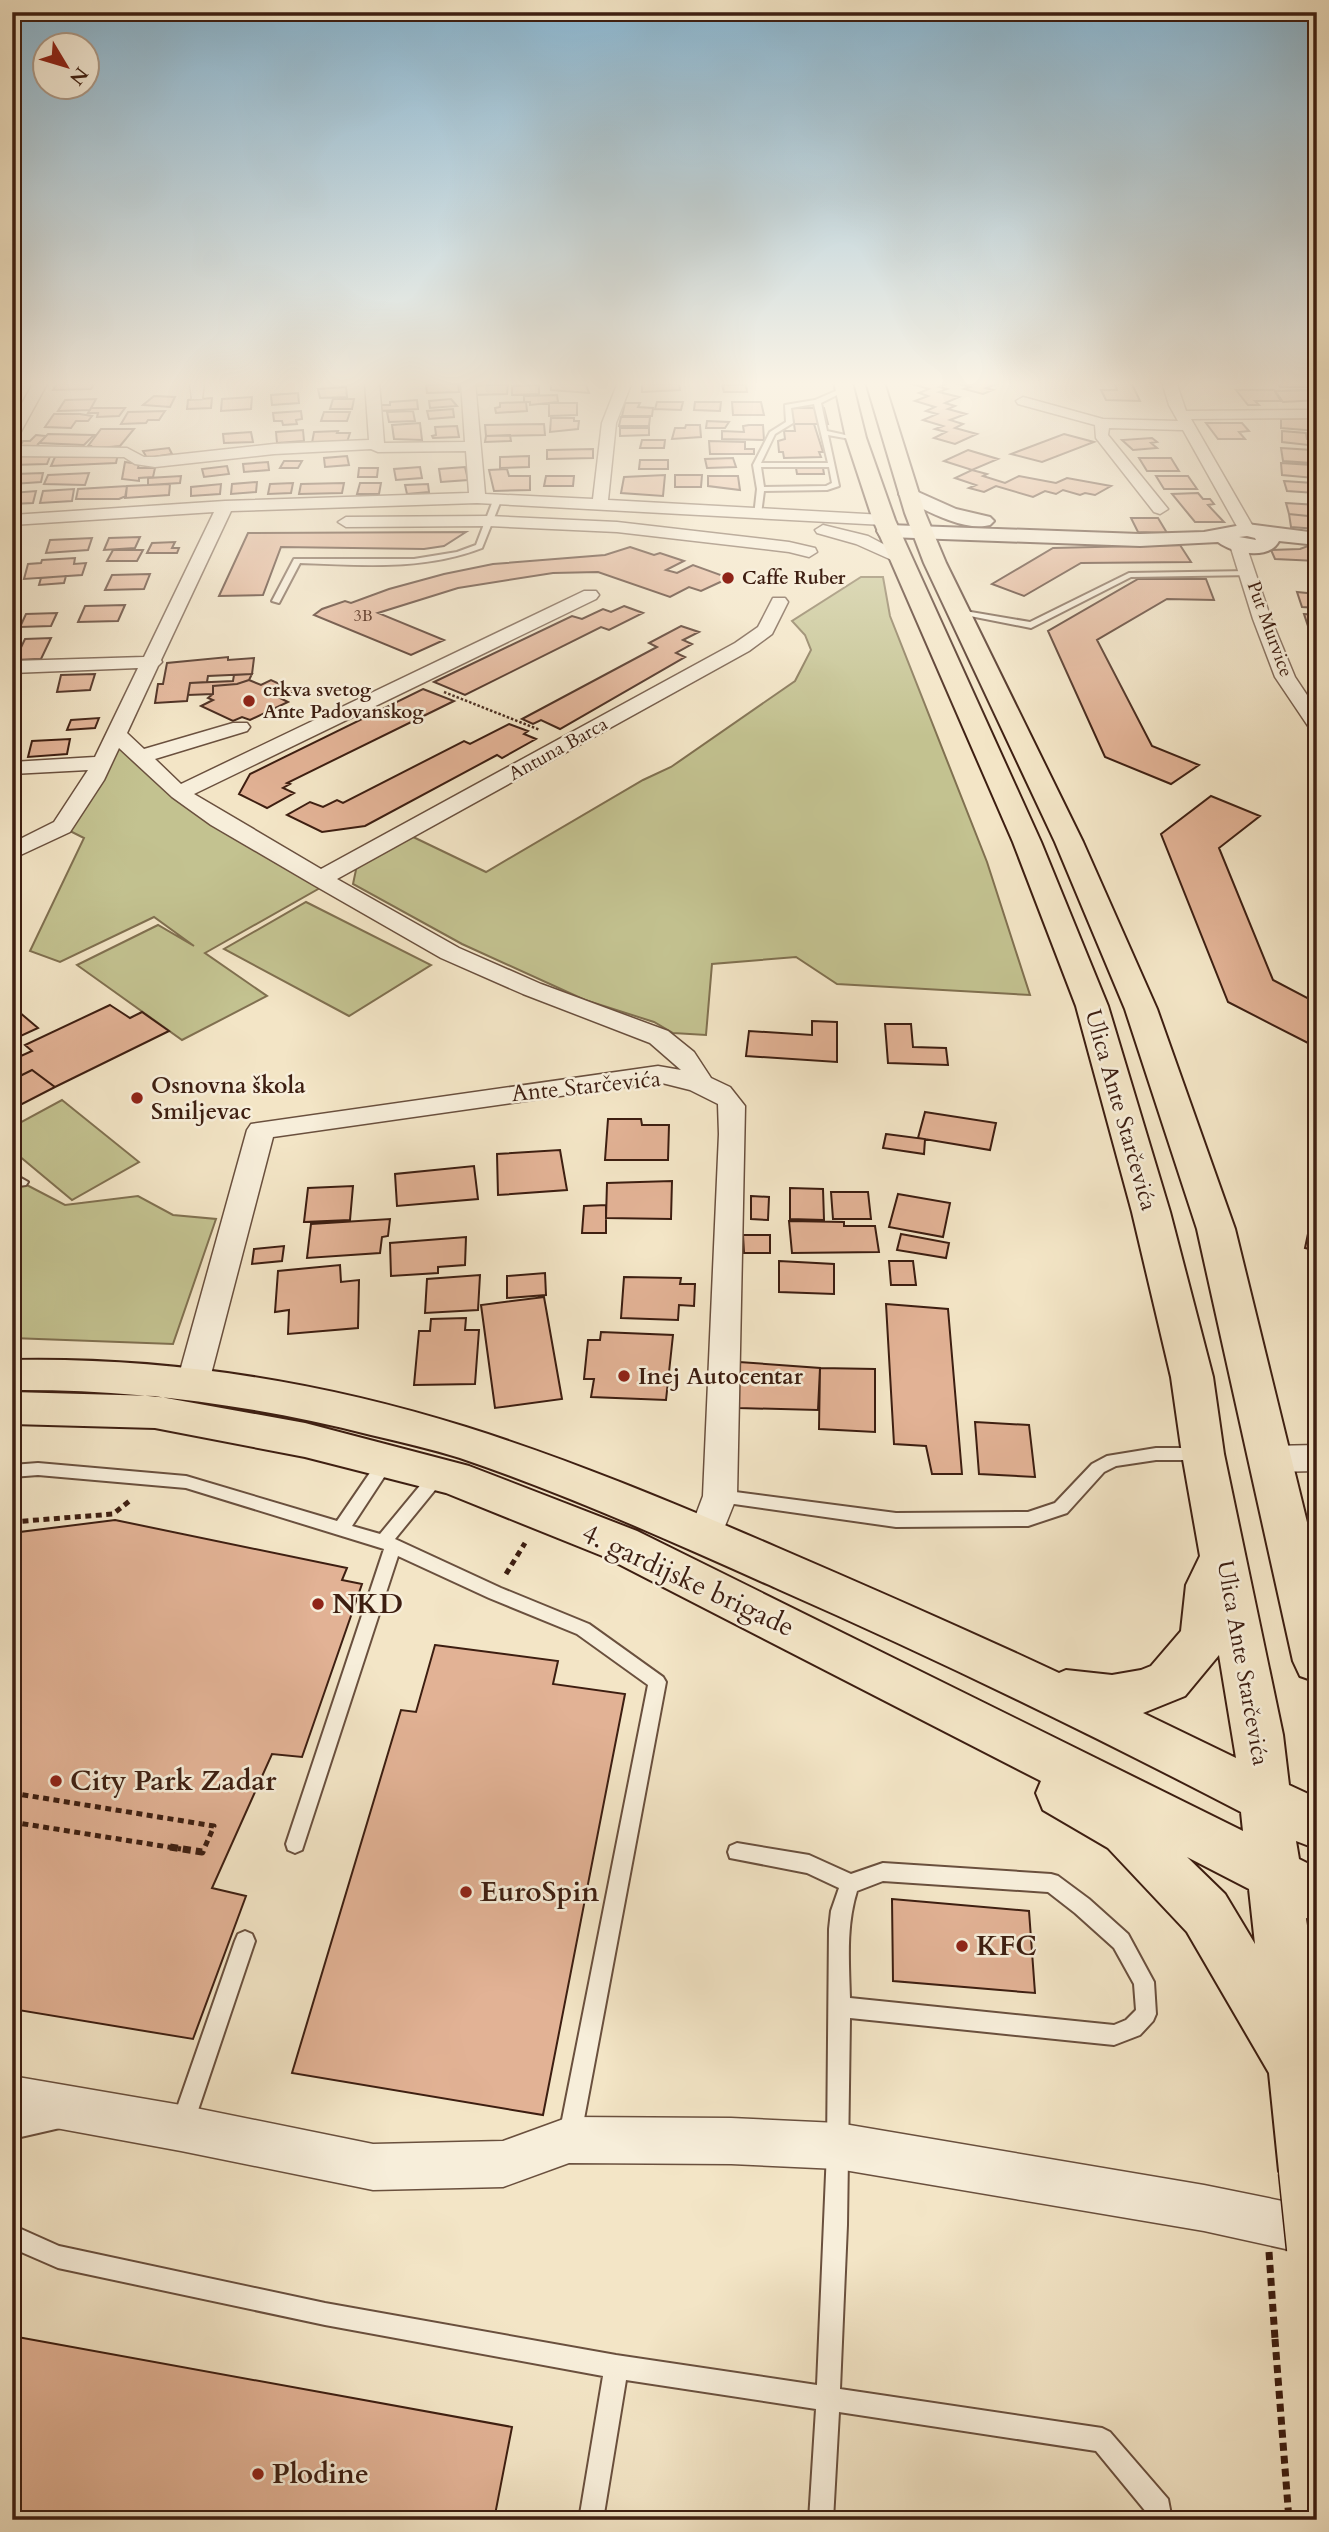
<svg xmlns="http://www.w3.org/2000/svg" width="1329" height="2532" font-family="Cardo,serif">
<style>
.green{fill:#c3c290;stroke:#807050;stroke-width:2}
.building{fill:#e2b295;stroke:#3d1e11;stroke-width:2}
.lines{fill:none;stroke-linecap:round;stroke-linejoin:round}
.lane-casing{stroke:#6a503e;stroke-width:4}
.street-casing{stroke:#6a503e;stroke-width:3}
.secondary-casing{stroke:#3d1e11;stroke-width:4}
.primary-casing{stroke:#3d1e11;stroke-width:4}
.path-far2{stroke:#3d1e11;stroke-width:2.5;stroke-dasharray:2.5 2;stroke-linecap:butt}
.path-far1{stroke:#3d1e11;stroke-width:5;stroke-dasharray:6 4.5;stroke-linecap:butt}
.path{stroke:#3d1e11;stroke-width:7;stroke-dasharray:8 5;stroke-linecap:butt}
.lane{fill:#f7eeda;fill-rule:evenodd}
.street{fill:#f7eeda;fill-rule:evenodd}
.secondary{fill:#f7eeda;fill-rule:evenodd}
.primary{fill:#f3e5c6;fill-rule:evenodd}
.primary-bridge-casing{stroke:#3d1e11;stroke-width:63;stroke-linecap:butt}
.path-bridge{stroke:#3d1e11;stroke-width:7;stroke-dasharray:8 5;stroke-linecap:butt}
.primary-bridge{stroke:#f3e5c6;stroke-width:60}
.poi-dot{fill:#8f2418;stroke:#f7eeda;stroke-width:2.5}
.labels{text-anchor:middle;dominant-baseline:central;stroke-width:5;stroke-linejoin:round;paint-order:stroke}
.far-number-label{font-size:16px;fill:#664332}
.far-poi-label{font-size:19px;font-weight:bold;fill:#3d1e11;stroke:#f7eeda;text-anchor:start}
.far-street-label{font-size:19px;fill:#3d1e11;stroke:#f7eeda}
.poi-label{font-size:23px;font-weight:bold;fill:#3d1e11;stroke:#f7eeda;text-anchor:start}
.street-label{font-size:23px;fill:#3d1e11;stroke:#f7eeda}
.near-street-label{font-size:28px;fill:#3d1e11;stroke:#f7eeda}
.near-poi-label{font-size:28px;font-weight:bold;fill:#3d1e11;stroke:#f7eeda;text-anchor:start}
</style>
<rect width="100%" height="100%" fill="#f3e5c6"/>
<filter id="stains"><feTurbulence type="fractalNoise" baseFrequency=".00286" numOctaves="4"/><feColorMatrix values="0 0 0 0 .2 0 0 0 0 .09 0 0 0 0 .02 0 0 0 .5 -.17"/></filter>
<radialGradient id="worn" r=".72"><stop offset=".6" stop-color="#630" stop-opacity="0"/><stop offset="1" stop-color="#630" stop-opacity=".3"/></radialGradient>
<path class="green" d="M861,577H883L890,616L987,862L1030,995L837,984L796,957L712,964L706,1035L673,1033L654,1022L585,1000L462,944L353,884L357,865L409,835L486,872L643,780L671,767L795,681L811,650L805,635L792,621Z
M117,735L179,793L327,884L205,953L267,996L182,1040L77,965L158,925L194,946L154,917L60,962L30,951L84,838L62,827Z
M306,902L431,965L349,1016L224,949Z
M62,1100L139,1162L72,1200L12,1150V1127Z
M21,1182L65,1205L138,1196L173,1215L216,1219L173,1344L12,1338V1183Z"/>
<path class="building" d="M58,382H95L91,389L53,390Z
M551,382L586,385L589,393L551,390Z
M915,382H950L939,387L947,389L939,392L959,397L945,403L955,406L948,409L966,414L950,420L963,424L955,428L977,434L955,444L934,438L946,432L935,429L943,426L923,420L937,414L926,411L935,407L915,401L928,396L919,393L929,389L912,384Z
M952,382H1009L999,383L986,388L993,390L983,394L964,389L970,387Z
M1277,382H1317V387H1280Z
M458,383L459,392L427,393L426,385Z
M508,384L507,394L473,395V386Z
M642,384H679L680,390L642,392Z
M746,384L747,392H724L722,385Z
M1115,384H1132L1140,401L1106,400L1101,390H1117Z
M539,385V394L512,395V386Z
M346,387L347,397L320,398L318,389Z
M1236,390H1274L1281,401H1255L1259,405H1248Z
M1308,390L1317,400L1283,402L1275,391Z
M298,393L299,403L272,405L271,395Z
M557,395L558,402L530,405V402H524V396Z
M154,396L175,397L170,407L143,405Z
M252,397L251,409L221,411L222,399Z
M212,398L211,408L187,409L188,400Z
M96,399L90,410L58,411L65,400Z
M333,399H354L352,409H330Z
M451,399L457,406L430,408L429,401Z
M417,400L418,409L379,411V405H390V402Z
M526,402L527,411L496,413L495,408L500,407V403Z
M657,402H683L681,410L655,409Z
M695,402H721L720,411L694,410Z
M732,402H761L764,415H733Z
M549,403H577V415L549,416Z
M625,403H640L638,407L653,408L652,416H622Z
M91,408H125L119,416L97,417L98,413H88Z
M791,408H824L828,424H794Z
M453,409L454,417L429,419L427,411Z
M165,411L159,420H148L146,423L121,424L128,412Z
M301,411L302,419L296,420L297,424L283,425L282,421H274L273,413Z
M413,411L415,421L389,422L387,412Z
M324,412H350L347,421H321Z
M54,414H80L92,416L88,421H76L71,428L45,427Z
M621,417H650L649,426H619Z
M551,418H574V421H579L578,429L550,432Z
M1317,418V431L1281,428V419Z
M707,421L729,422L725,428H706Z
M420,423L422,440L394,439L392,425Z
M1206,423H1242L1249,431L1239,432L1245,439H1218Z
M544,424L545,435L486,436L485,425Z
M794,424H814L823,452H819L821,457L784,458L783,452H779L778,441L785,439L784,431H795Z
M686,425H700L701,437L672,439L675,428H685Z
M749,425H763L764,440L722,439V431L744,432L743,426Z
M457,426L459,437L433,438L432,436L436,435L435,427Z
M620,428H649V435L620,436Z
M101,429H134L120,446L90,449L91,446H88Z
M303,430L304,441L277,443L276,432Z
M338,431L337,433H350L347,442L312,443L314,432Z
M1282,431L1306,433L1307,439L1317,440V446L1282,442Z
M251,432L253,442L224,443L223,434Z
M48,434L94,435L84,445L39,443Z
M1064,434L1094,442L1042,462L1011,454Z
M36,435L46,436L34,449L20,446L23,441H30Z
M510,435L511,441L485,442L486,436Z
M1152,438L1157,442L1151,443L1157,448L1133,450L1122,440Z
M642,440H665L664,448H640Z
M709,441L745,442V449H754V454H710Z
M169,448L172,454L147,458L143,451Z
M1281,448L1312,450V463L1283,461Z
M593,449V458L547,459V450Z
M968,450L998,459L972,470L944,461Z
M51,454L47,464L12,465V458L15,456Z
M118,454L116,463L51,466L55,457Z
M347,456L349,465L325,467L324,458Z
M529,456V467L500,468V457Z
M733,458L736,467L707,468L705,459Z
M1139,458H1171L1179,471H1147Z
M640,460H668V469H639Z
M284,461H302L298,468H280Z
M125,462L139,464L138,468H155L153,477L139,478V481L122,479Z
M268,462L269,470L244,472L243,464Z
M1281,463L1312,465L1314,478L1282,475Z
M227,466L229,474L204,477L202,469Z
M420,467L422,478L396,480L394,469Z
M465,467L468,480L441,482L439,469Z
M359,468H378L377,477H358Z
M796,468H823L824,474H797Z
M507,469L509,476H530V490L494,491L489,470Z
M972,470L987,474L983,476L1005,483L1019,476L1056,483L1067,478L1111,486L1095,495L1085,493L1080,495L1063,490L1056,494L1045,491L1033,497L996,486L984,492L969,488L976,485L955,478Z
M43,473L41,482L13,484L15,474Z
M89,473L85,485L44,484L48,475Z
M665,475L663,496L621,493L624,477Z
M675,475H702L701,487H675Z
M181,476L180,483L148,485V478Z
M546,476H574L573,486H544Z
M708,476H738L740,490L708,486Z
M1156,476H1188L1197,489H1164Z
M1284,481L1313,483L1315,493L1287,491Z
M257,482L256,492L231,494L232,484Z
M293,483L291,493L268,494L270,484Z
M344,483L342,493L299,494L301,484Z
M360,483H381L379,494H357Z
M170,484L169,495L125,498L127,486Z
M221,484L220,494L191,496V487Z
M428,484L429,492L407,494L405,485Z
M127,486L126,496L119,499H76L78,489Z
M74,489L72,501L40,503L43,491Z
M36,491L33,503L12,504V493Z
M1198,493L1203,499H1210L1214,504L1208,505L1224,522H1195L1172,494Z
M1286,503L1317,505V517L1289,514Z
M1289,514L1317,517V529L1291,527Z
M1131,518H1158L1167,533L1138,532Z
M466,532L444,546L424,549L281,547L263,595L219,596L248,533Z
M140,537L135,548L104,550L109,538Z
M92,538L88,550L46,553L50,540Z
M175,542L172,548H179L177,553H147L152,543Z
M1180,545L1191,562L1081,563L1024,596L992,584L1053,548Z
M1308,546H1317V561L1275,559L1271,550L1300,549Z
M630,547L654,555L660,553L684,561L666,570L677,573L693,565L729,578L701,591L689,587L670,597L598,572L553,573L458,588L378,613L444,640L411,655L314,615L322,609L345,601L351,603L389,589L444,574L493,564L605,555Z
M113,550H143L137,561H107Z
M75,558L74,564L86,563L82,575L24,579L28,564L41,563L42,560Z
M150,574L144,589L105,590L112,575Z
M66,576L64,583L39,585L41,578Z
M1138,579H1206L1214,600L1167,599L1097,640L1152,746L1199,765L1171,784L1105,757L1048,631Z
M1297,592L1317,594V608L1302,607Z
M125,605L118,621L78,622L85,606Z
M624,606L643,613L609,630L601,627L465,695L434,682L572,616L582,619L603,609L611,612Z
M57,613L51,626L20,627L26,614Z
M1304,614L1317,615V629H1309Z
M681,626L699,632L683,640L692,644L676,653L685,657L560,729L541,720L533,724L522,719L657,647L649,643Z
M51,638L41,659L15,660L25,639Z
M228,657V660L254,658L252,674L208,676L207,682L190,683L187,701L155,703L158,684H163L167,663Z
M95,674L90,690L57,692L61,675Z
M252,674L249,680L237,684L213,686V694L188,695L190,683L233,681L234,675Z
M249,680L261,685L271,680L295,691L280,698L288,702L250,720L242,717L233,721L201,706L213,700L208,698L213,694V686L237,684Z
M423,689L454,701L287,783L290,784L283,788L294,793L267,808L239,794L250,774Z
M99,718L95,728L67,730L71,720Z
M509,724L528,731L524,734L536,739L502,758L497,755L365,826L322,832L287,815L310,802L323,807L337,800L343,803L464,741L470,744Z
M70,739L67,754L28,757L32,741Z
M1211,796L1260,816L1219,848L1273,980L1317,1003V1035L1308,1043L1228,1002L1161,834Z
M110,1005L130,1018L142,1012L169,1031L55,1087L32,1070L16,1078L12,1075V1060L32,1051L25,1045Z
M12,1006L38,1028L12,1040Z
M812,1021L837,1022V1062L746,1056L749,1031L812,1035Z
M885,1024H911L913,1047L946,1048L948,1065L888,1063Z
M32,1070L55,1087L18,1106L20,1108L12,1112V1080Z
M925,1112L996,1123L990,1150L918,1138Z
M608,1119H641L642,1125H669L668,1160H605Z
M886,1134L925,1139L924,1154L883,1148Z
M560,1150L567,1190L498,1195L497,1154Z
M474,1166L478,1199L397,1206L395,1174Z
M672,1181L671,1219L606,1218L607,1183Z
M353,1186L350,1220L304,1222L308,1188Z
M790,1188L823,1189L824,1220L790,1219Z
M831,1192H868L871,1219H833Z
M898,1194L950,1203L943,1237L889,1227Z
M751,1196L769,1197L768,1220L751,1219Z
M606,1205V1233H582L584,1206Z
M1313,1210L1317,1211V1251L1305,1248Z
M390,1219L388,1236L382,1237L380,1253L307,1258L311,1224Z
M789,1221L844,1222V1226H875L879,1252L792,1253Z
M901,1234L949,1243L946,1258L897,1250Z
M743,1235H770V1253H744Z
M466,1237L465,1265L438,1267V1273L391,1276L390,1243Z
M284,1246L282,1261L252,1264L254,1249Z
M779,1261L834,1264V1294L779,1292Z
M889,1261H913L916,1285H891Z
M340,1265L341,1282L359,1280L358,1328L288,1334L289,1310L275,1312L278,1271Z
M545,1273L546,1295L507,1298V1276Z
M480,1275L478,1310L425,1313L427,1279Z
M624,1277L681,1278L680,1284H695L694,1306L679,1305L678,1320L621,1318Z
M544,1297L562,1399L495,1408L481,1305Z
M886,1304L948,1309L962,1474H932L926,1446L894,1444Z
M466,1318L465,1330H479L475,1384L414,1385L419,1331H430L431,1319Z
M601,1332L673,1335L666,1400L591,1397L594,1379H584L588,1340H600Z
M739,1362L820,1368L818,1410L738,1408Z
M820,1368L875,1369V1432L819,1429Z
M975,1422L1029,1425L1035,1477L979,1474Z
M115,1520L347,1568L342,1580L362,1584L302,1757L272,1754L212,1888L246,1896L193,2039L12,2009V1533Z
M435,1645L558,1661L553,1684L625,1694L543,2115L292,2073L401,1710L416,1712Z
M892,1899L1029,1911L1035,1993L893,1981Z
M12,2336L512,2427L494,2520H12Z"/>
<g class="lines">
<defs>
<path id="lane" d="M845,387L847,390L821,403L827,431L859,438L856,440L828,435L839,486L827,490L764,491L761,514L754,516L757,489L753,465L770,432L786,422L785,405L815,400ZM814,404L828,463H761L775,434L793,423L791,408ZM761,467H829L832,483L826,486L764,487Z
M498,496L502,498L482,548C423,571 361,565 300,563L279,603L272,601L294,559H414L457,552L476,545L494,498Z
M1249,571L1253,573L1252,575L1131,577L1031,628L955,613L959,610L1030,622L1129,573Z
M21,1178L28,1182L26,1185L12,1187V1179Z
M1156,1448H1199L1205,1450L1207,1454L1205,1458L1199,1460H1156L1116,1466L1104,1472L1067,1513L1028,1526L896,1527L720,1502L714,1501L712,1496L714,1491L720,1490L896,1513L1028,1512L1055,1503L1092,1464L1107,1456Z
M386,1456L392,1458L394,1462L352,1526L380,1534L432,1471L438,1469L444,1471L446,1475L444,1479L395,1539L501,1588L589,1624L663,1677L666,1682L581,2135L578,2143L570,2146L562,2143L559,2135L648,1685L577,1634L489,1598L398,1556L304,1844L302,1850L295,1853L288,1850L286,1844L384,1549L186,1488L38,1475L12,1477V1465L38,1463L186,1476L337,1521L380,1458Z
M737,1843L809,1855L851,1874L883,1863L1051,1874L1058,1876L1089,1899L1128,1934L1154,1982L1156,2014L1153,2021L1140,2035L1114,2045L850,2018L847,2225L840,2389L1102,2428L1110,2432L1168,2499L1172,2520H1148L1147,2513L1096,2451L839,2412L833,2520H809L816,2409L626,2380L603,2520H579L603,2376L325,2325L58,2268L12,2248V2225L59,2246L325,2303L616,2355L817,2385L827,2151L829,1929L831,1911L839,1888L807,1873L730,1858L728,1852L730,1846ZM883,1881L1048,1892L1075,1913L1114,1948L1134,1984L1136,2010L1126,2020L1114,2025L850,1998C849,1961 846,1926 857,1891Z
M245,1931L252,1934L255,1941L193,2125L190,2133L182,2136L174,2133L171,2125L235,1941L238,1934Z
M52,2109L60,2112L63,2120L60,2128L12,2139V2117Z"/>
<path id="street" d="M34,382H48L19,435L12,439V421Z
M190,382H204L202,399H192Z
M365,382H379L384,443L465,442L461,382H475L485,494L593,499L602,423L618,382H632L616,423L608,500L884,515L892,520L884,525L477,503L231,511L161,660L162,662L158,666L127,733L144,749L233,723H247L250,727L247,731L155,759L181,784L584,591H596L599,595L596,599L194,794L321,869L735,643L758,627L773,598H785L788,602L772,634L749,651L337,879L459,948L541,984L668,1031L694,1052L711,1078L730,1087L745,1106L737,1496L717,1546L705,1550L693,1546L688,1536L703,1496L719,1134L718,1104L690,1090L658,1082L273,1137L209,1382L204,1391L193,1394L182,1391L177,1382L247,1130L251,1124L658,1066L681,1070L650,1043L523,994L441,958L312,884L211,825L172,797L119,748L104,780L70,832L12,859V843L54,822L88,770L12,774V762L95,757L138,668L12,673V661L144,657L214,512L12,525V515L225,501L469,493L466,451L378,452L371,449L274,454L155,467L135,464L124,457L12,456V446L127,448L144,457H155L274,444L369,440Z
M1162,382H1176L1186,411L1317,410V418L1191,419L1255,530L1253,533L1247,535L1239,530L1183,430L1109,428L1108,435L1168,509L1160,514L1154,512L1096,438L1095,425L1018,404L1016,401L1023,397L1103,419L1178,421L1169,405Z
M489,516L617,522L789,542L815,548L817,552L809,557L789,552L617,532L489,526L346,527L338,522L346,517Z
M823,525L868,536L908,557L900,562L894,561L856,544L817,533L815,530Z
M1238,540L1246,545L1271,619L1295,677L1317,710V731L1310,729L1275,677L1253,619L1230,545Z
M1317,1445V1471L1270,1472L1258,1468L1253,1459L1258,1450L1270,1446Z
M12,2076L181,2105L373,2144L503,2141L569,2117L731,2118L838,2123L1204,2185L1317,2208V2256L1204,2231L838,2169L731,2164L569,2163L503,2187L373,2190L181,2151L12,2120Z"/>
<path id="secondary" d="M909,488L956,509L990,517L994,521L990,525C964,532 925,510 902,498L899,494L902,490Z
M1247,524L1317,533V545L1279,541C1269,561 1232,553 1218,542L1140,546L888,537L880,536L877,531L880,526L888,525L1140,534L1204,532ZM1247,536L1255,538L1256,540L1239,537Z"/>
<path id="primary" d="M834,382H852L866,438L895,520L1041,842L1108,1006L1170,1212L1213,1377L1224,1454L1283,1735L1289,1785L1317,1798V1849L1296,1841L1299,1859L1317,1868V1922L1306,1918L1317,1999V2198L1309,2201L1288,2192L1279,2171L1269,2073L1187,1932L1108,1848L1043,1810L1036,1793L1041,1781L605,1557L446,1493L305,1457L155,1428L12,1424V1392L155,1396L305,1423L469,1466L637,1531L1243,1831L1241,1812C1089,1733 935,1658 778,1589C673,1542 569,1495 460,1458C431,1449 401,1442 371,1435C253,1405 134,1389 12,1390V1360C165,1357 319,1381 466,1427C571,1460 674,1503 776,1547C871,1588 965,1629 1059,1673L1066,1670L1112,1675L1141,1670L1151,1666L1181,1631L1186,1585L1200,1556L1182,1454L1171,1377L1132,1212L1076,1006L1013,842L873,520L846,438ZM1219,1655L1236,1758L1143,1713L1185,1696ZM1187,1857L1249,1889L1255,1944L1225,1894Z
M866,382H884L925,513L946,563L1083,842L1157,1009L1235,1229L1317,1563V1682L1300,1676L1293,1661L1197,1229L1125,1009L1055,842L924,563L905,513Z"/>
</defs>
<use href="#lane" class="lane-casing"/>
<use href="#street" class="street-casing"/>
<use href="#secondary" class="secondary-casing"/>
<use href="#primary" class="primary-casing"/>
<path class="path-far2" d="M444,692L540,730"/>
<path class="path-far1" d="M12,1522L113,1514L132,1499
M506,1574L525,1543
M12,1793L214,1826L204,1849
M12,1822L181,1849"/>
<path class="path" d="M170,1847L202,1852L204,1847
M1275,2339L1289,2520"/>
<use href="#lane" class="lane"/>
<use href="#street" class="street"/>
<use href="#secondary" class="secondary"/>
<use href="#primary" class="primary"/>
<defs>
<path id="primary-bridge" d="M1309,2171L1317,2248"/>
</defs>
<use href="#primary-bridge" class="primary-bridge-casing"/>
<path class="path-bridge" d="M1269,2252L1275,2339"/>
<use href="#primary-bridge" class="primary-bridge"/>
</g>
<linearGradient id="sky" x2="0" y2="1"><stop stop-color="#89b8d5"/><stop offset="0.52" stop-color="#faf3e5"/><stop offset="1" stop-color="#faf3e5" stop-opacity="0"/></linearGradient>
<rect width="1329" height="737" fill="url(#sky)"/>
<g class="poi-dot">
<circle cx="728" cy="578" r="7"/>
<circle cx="249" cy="701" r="7"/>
<circle cx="137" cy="1098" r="7"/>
<circle cx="624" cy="1376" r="7"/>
<circle cx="318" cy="1604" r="7"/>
<circle cx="56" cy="1781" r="7"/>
<circle cx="466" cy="1892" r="7"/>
<circle cx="962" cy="1946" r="7"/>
<circle cx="258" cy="2474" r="7"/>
</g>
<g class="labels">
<g class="far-number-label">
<text x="363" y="616">3B</text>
</g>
<g class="far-poi-label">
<text x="742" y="578">Caffe Ruber</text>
<text x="263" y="690">crkva svetog<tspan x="263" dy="22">Ante Padovanskog</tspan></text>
</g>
<g class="far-street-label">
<text transform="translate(1270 629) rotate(70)">Put Murvice</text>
<text transform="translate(558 749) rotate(-29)">Antuna Barca</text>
</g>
<g class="poi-label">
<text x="151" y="1085">Osnovna škola<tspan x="151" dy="26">Smiljevac</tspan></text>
<text x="638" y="1376">Inej Autocentar</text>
</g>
<g class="street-label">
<text transform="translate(586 1086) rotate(-6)">Ante Starčevića</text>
<text transform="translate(1121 1110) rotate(74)">Ulica Ante Starčevića</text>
<text transform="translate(1243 1663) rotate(80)">Ulica Ante Starčevića</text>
</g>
<g class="near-street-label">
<text transform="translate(688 1580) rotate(25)">4. gardijske brigade</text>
</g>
<g class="near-poi-label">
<text x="332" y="1604">NKD</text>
<text x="70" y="1781">City Park Zadar</text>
<text x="480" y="1892">EuroSpin</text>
<text x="976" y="1946">KFC</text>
<text x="272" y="2474">Plodine</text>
</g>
</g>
<rect width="1329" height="2532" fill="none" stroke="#f3e5c6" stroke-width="42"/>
<rect x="14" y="14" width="1301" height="2504" fill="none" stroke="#3d1e11" stroke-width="3.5"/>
<rect x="21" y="21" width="1287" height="2490" fill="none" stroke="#3d1e11" stroke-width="2"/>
<g transform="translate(66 66) rotate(128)"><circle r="33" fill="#f7eeda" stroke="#ad9b8a" stroke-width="2"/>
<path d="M0-5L12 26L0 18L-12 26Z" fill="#8f2418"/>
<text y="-10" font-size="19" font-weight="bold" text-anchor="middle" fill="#3d1e11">N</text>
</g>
<rect width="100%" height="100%" filter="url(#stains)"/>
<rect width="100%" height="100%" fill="url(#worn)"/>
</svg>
